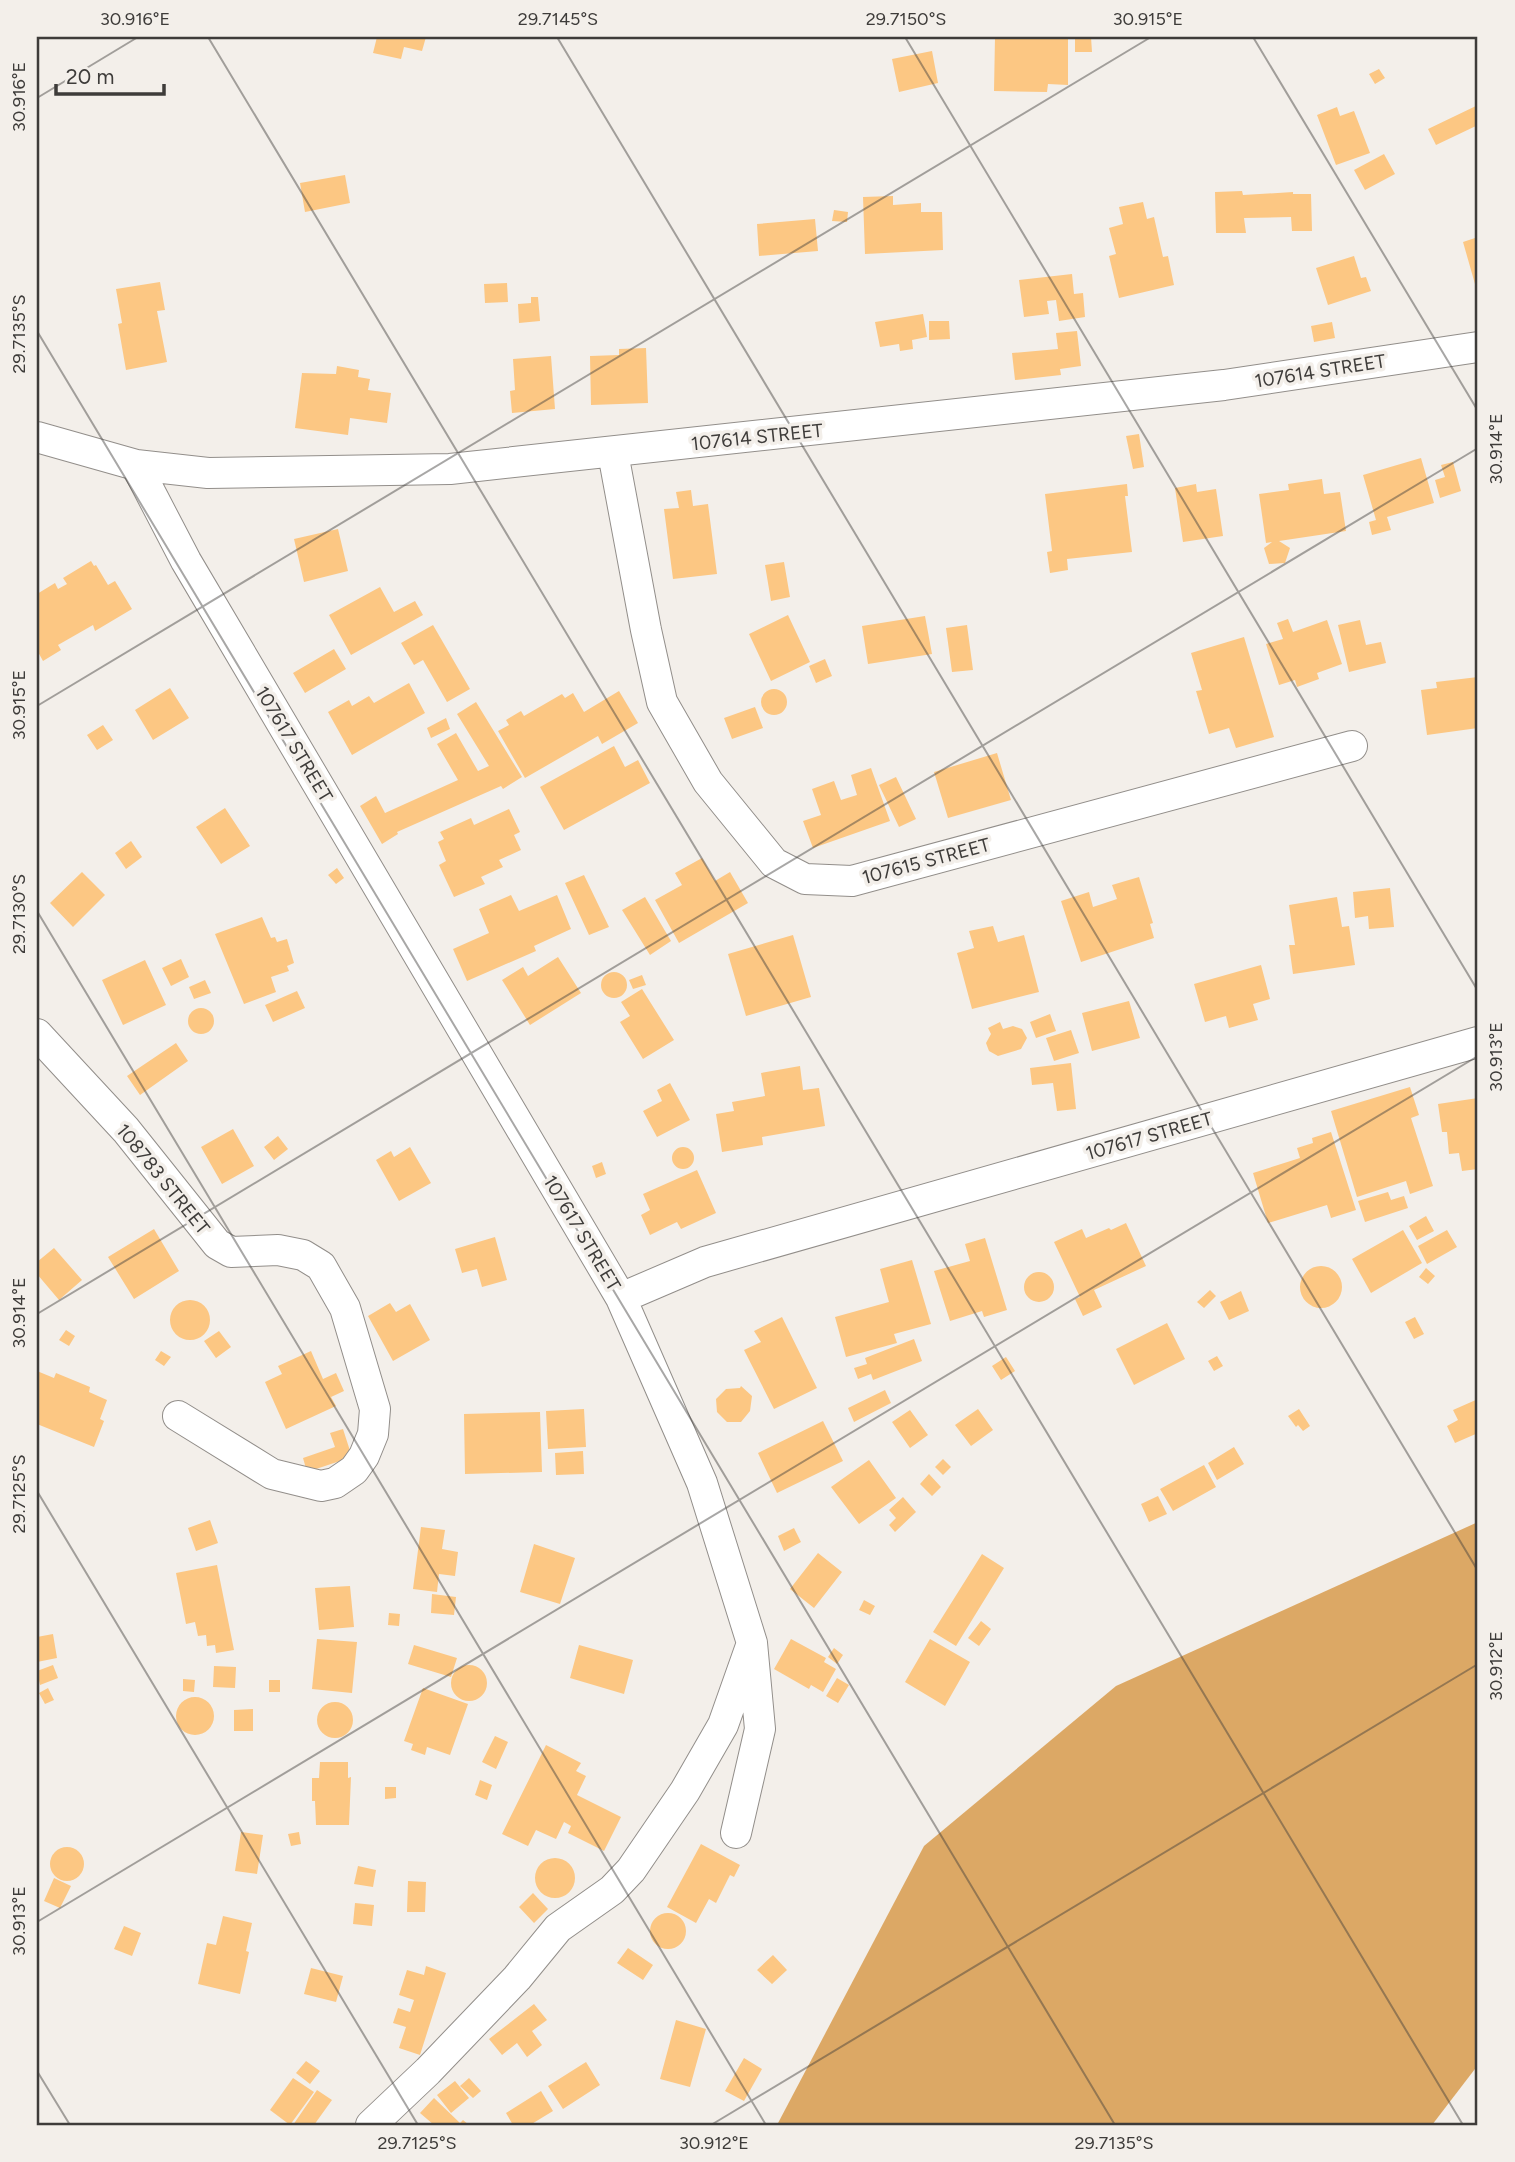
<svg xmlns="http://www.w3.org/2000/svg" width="1515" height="2162" font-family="Figtree,sans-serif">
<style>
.forest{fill:#dca865}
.building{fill:#fcc783}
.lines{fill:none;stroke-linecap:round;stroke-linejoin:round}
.minor-casing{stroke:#928e8a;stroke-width:32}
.minor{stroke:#fff;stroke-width:30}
.ticks{fill:none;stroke:#3e3c3a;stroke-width:2;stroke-opacity:0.45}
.labels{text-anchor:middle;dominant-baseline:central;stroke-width:7;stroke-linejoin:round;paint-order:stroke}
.street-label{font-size:19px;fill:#3e3c3a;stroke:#f3efea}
.neatline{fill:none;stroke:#3e3c3a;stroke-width:2.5}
.ticks-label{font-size:18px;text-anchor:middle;fill:#3e3c3a}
</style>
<rect width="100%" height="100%" fill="#f3efea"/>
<path class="forest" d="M1478,1522V2065L1432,2125H777L924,1846L1116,1686Z"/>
<path class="building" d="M377,37H426L422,51L404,47L401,59L373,53Z
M995,37H1068V85L1048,84L1047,92L994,91Z
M1075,37H1091L1092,52H1075Z
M932,51L938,83L899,92L892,59Z
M1379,69L1385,78L1375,84L1369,74Z
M1478,105V125L1436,145L1428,129Z
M1337,107L1340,116L1354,111L1370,153L1336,165L1317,115Z
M1384,154L1395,174L1365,190L1354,170Z
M345,175L350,203L305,212L300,183Z
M1242,191L1243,195L1293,192V194H1311L1312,231H1292L1291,217L1244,218L1246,233H1216L1215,192Z
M893,196V205L921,203V212H942L943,250L865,254L863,197Z
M1143,202L1147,219L1154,217L1163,257L1168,256L1174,285L1119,298L1109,256L1116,254L1109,228L1123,224L1119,207Z
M834,210L848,212L847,222L832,221Z
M815,219L818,251L759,256L757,224Z
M1478,237V291H1477L1463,242Z
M1354,256L1361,278L1366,277L1371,291L1328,305L1316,268Z
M1072,274L1074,294L1083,293L1085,317L1059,321L1056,300L1047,301L1049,314L1024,317L1019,280Z
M160,282L165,310L157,311L167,362L126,370L118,324L122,323L116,289Z
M507,283L508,302L485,303L484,284Z
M531,297H538L540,321L519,323L518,304L531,303Z
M923,314L927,337L912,340L913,349L900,351L899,344L880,347L875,322Z
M929,321H949L950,339L929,340Z
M1332,322L1335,338L1314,342L1311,326Z
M1077,331L1081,366L1060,369L1061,375L1015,380L1012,353L1058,349L1056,333Z
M646,348L648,403L591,405L590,356L619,355V349Z
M551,356L555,409L512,413L510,391L515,390L513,359Z
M337,366L359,370L358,377L370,379L368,390L391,393L387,423L350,418L348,435L295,428L302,373L336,374Z
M1139,434L1144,467L1133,469L1126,436Z
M1421,458L1434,503L1387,517L1391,530L1372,535L1369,522L1376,520L1363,475Z
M1453,462L1461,491L1440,498L1435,480L1445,477L1441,465Z
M1322,479L1324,494L1340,492L1346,531L1279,541L1290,548L1285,563L1269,564L1264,548L1272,542L1266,543L1259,494L1289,490L1288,484Z
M1127,484L1128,496H1125L1132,552L1067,559L1068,570L1050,573L1047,552L1052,551L1045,494Z
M1196,484L1197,492L1216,489L1223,536L1183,542L1175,488Z
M691,490L693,506L708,504L717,574L673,579L664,509L679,508L676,492Z
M338,529L348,571L304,582L294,539Z
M91,561L94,566L96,565L108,585L115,581L132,609L95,631L93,625L58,645L61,650L43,661L37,650V594L55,583L58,589L67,584L63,578Z
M784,562L790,597L771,601L765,565Z
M380,587L394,612L415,601L423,615L351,655L329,615Z
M788,615L810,662L771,681L749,634Z
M925,616L932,654L868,664L862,626Z
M1288,619L1293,632L1327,620L1342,664L1317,673L1319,679L1297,687L1295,680L1279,685L1266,644L1283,639L1277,623Z
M1360,620L1366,645L1381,642L1386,663L1349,672L1338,625Z
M433,625L470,689L447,702L423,660L414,665L401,643Z
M967,625L973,670L952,672L946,628Z
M1244,637L1274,737L1236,748L1229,728L1209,734L1196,691L1202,690L1191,653Z
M334,649L346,669L305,693L293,673Z
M825,659L832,676L816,683L809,666Z
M1478,677V728L1427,735L1421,690L1437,688L1436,682Z
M409,683L425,713L352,755L328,712L349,700L352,706L369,696L374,703Z
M170,688L189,718L153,740L135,710Z
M761 702a13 13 0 1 1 26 0a13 13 0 1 1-26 0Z
M619,691L638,723L602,744L598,736L525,778L498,731L509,725L506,720L521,711L524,716L562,694L565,698L573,693L584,712Z
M476,702L522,777L503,789L501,786L397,832L398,834L382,844L360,806L376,796L385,813L458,780L437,744L456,733L478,771L489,766L457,714Z
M755,707L763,728L732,739L724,718Z
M446,718L450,729L431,738L427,728Z
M103,725L113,740L97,750L87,735Z
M614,746L625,767L638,760L650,783L564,830L540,787Z
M997,753L1011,800L948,818L934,772Z
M871,768L890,821L813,848L803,821L821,815L812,789L834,781L841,800L857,795L851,775Z
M896,777L916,819L899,827L879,785Z
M225,808L250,846L221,864L196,827Z
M509,809L520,832L514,835L521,850L499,860L503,867L481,877L485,884L454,897L439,865L446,861L438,842L444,839L440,832L471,818L474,825Z
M131,841L142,857L126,869L115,853Z
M702,858L715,881L730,872L748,903L679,943L655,900L682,885L675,873Z
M337,868L344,878L336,884L328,875Z
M82,872L105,895L73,927L50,903Z
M584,875L609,927L589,935L565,883Z
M1139,877L1153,923L1150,924L1154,938L1081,962L1061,901L1089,892L1093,907L1117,899L1112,885Z
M1390,888L1394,927L1369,929L1368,916L1355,918L1353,892Z
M511,895L519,911L557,895L571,929L534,946L536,951L467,981L453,949L489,933L479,909Z
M645,897L671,941L650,955L622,910Z
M1337,897L1342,927L1349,926L1355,965L1293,974L1289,945H1295L1289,905Z
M262,917L271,938L275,937L277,942L287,939L294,963L287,966L289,971L271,977L276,992L244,1004L215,934Z
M993,926L998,942L1024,935L1039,992L972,1009L957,953L974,948L969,931Z
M793,935L811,997L746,1016L728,954Z
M558,957L581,993L530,1025L502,980L523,967L528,976Z
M181,959L189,977L171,986L162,968Z
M145,960L166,1005L123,1025L102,980Z
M1261,965L1270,999L1253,1004L1258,1020L1229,1028L1226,1016L1205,1022L1194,984Z
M601 985a13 13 0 1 1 26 0a13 13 0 1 1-26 0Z
M642,975L646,985L633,989L629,980Z
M205,980L211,993L194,999L189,987Z
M642,989L674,1040L643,1059L620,1022L630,1016L621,1002Z
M297,991L305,1008L273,1022L265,1005Z
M1129,1001L1140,1038L1092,1051L1082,1013Z
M188 1021a13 13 0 1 1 26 0a13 13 0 1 1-26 0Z
M1050,1014L1056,1031L1036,1038L1030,1022Z
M1000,1022L1003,1029L1013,1026L1022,1029L1027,1038L1021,1049L998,1056L989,1051L986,1043L991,1034L988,1028Z
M1071,1030L1079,1053L1054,1061L1046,1038Z
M176,1043L188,1061L140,1095L127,1076Z
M1071,1063L1076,1109L1057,1111L1053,1083L1032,1085L1030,1068Z
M800,1066L803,1090L819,1088L825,1126L762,1137L763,1145L722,1152L716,1114L734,1111L732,1102L765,1096L761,1073Z
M670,1083L690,1120L657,1137L643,1111L662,1101L657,1090Z
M1410,1087L1419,1115L1411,1118L1433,1186L1410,1194L1406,1181L1357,1197L1331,1111Z
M1478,1098V1169L1462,1171L1459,1153L1449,1154L1447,1132H1442L1438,1104Z
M233,1129L254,1166L222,1184L201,1147Z
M1331,1132L1356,1210L1331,1218L1327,1205L1268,1223L1253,1173L1300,1158L1297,1148L1313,1143L1312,1138Z
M278,1136L288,1149L274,1160L264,1147Z
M672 1158a11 11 0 1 1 22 0a11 11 0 1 1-22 0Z
M410,1147L431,1183L399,1201L376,1160L391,1151L394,1157Z
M602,1162L606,1174L596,1178L592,1166Z
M697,1170L716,1213L681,1229L677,1222L650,1235L641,1215L650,1210L643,1194Z
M1388,1192L1391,1200L1404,1196L1408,1208L1365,1222L1358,1201Z
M1426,1216L1434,1231L1417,1240L1409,1226Z
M1126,1223L1146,1266L1094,1290L1102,1307L1083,1316L1075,1299L1080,1297L1054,1242L1082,1229L1086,1238L1109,1228L1111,1230Z
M154,1229L179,1271L134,1299L108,1257Z
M1403,1230L1422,1263L1371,1293L1352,1259Z
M1447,1230L1457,1247L1427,1264L1418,1246Z
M495,1237L507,1280L482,1287L477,1269L462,1273L455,1249Z
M985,1238L1007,1310L984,1317L982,1311L950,1321L934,1271L970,1261L965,1244Z
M54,1248L82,1280L59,1300L37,1274V1262Z
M912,1260L931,1324L894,1334L897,1343L846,1357L835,1317L889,1302L880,1269Z
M1300 1287a21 21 0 1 1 42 0a21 21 0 1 1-42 0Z
M1426,1268L1435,1276L1428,1284L1419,1277Z
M1024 1287a15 15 0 1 1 30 0a15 15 0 1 1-30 0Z
M1210,1290L1216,1296L1204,1308L1197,1302Z
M1241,1291L1249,1311L1229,1320L1220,1302Z
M170 1320a20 20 0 1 1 40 0a20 20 0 1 1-40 0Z
M390,1303L396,1312L410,1304L430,1340L393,1361L368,1316Z
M782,1317L817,1388L774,1409L744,1350L761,1342L754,1331Z
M1415,1317L1424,1334L1414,1339L1405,1322Z
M1167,1323L1185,1359L1134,1385L1116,1349Z
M66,1330L75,1336L69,1346L59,1340Z
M219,1331L231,1347L216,1358L204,1341Z
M914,1339L922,1361L873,1380L871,1374L858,1379L854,1368L867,1364L865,1358Z
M161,1351L171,1357L164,1366L155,1360Z
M311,1351L323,1379L336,1373L344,1391L331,1397L336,1406L286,1429L265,1382L282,1374L278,1366Z
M1217,1356L1223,1366L1214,1371L1208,1361Z
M1006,1357L1015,1371L1001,1380L992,1366Z
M37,1371L54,1378L56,1373L90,1387L89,1392L107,1400L100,1419L104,1421L94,1447L37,1424Z
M741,1386L752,1396L750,1411L741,1422H727L717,1412L716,1399L726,1389L740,1388Z
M885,1390L891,1403L854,1422L848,1408Z
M1478,1399V1433L1455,1443L1447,1426L1458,1420L1453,1410Z
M584,1409L586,1447L548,1449L546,1411Z
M978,1409L993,1430L971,1446L955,1425Z
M1299,1409L1310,1426L1303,1431L1298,1425L1296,1427L1288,1416Z
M910,1410L928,1435L910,1448L892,1422Z
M540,1412L542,1472L465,1474L464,1414Z
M823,1421L843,1461L777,1493L758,1453Z
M343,1429L352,1457L307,1472L303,1458L335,1447L330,1433Z
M1234,1447L1244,1464L1217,1480L1208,1463Z
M583,1451L584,1474L556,1475L555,1453Z
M943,1459L951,1467L943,1475L935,1467Z
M869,1460L896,1498L859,1524L831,1487Z
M1204,1465L1216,1487L1173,1511L1160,1489Z
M929,1474L941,1487L932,1496L920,1484Z
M1158,1496L1167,1514L1149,1522L1141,1504Z
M903,1497L916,1512L895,1532L889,1525L896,1518L889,1510Z
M210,1520L218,1543L196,1551L188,1528Z
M421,1527L445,1530L442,1549L458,1552L455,1576L439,1574L437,1592L413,1589Z
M794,1528L801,1542L784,1551L778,1536Z
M534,1544L575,1558L560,1604L520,1592Z
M818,1553L842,1572L814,1608L790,1589Z
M982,1554L1004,1568L956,1646L933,1632Z
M217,1565L234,1650L216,1653L215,1645L207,1646L206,1635L198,1636L195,1622L186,1624L176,1573Z
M350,1586L354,1627L319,1630L315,1588Z
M432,1594L456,1597L454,1615L431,1613Z
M864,1600L875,1606L870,1615L859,1610Z
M389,1613L400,1614L399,1626L388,1625Z
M981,1621L991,1629L979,1646L968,1638Z
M53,1634L57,1658L37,1662V1637Z
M317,1639L357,1642L352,1693L312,1689Z
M791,1639L826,1658L824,1662L836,1669L823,1692L811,1685L809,1689L774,1669Z
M930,1639L970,1662L945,1706L905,1682Z
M414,1645L457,1658L451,1677L408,1664Z
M579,1645L633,1660L624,1694L570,1678Z
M834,1648L843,1655L837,1664L828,1657Z
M53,1665L58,1678L40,1685L37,1671Z
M451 1683a18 18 0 1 1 36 0a18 18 0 1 1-36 0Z
M214,1666L236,1667L235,1688L213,1687Z
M837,1678L849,1685L838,1703L826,1696Z
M183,1679L195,1680L194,1692L183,1691Z
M269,1680H280V1692H269Z
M48,1688L54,1700L45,1704L39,1693Z
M423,1688L468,1704L450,1755L427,1747L425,1755L411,1750L413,1744L404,1741Z
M176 1716a19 19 0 1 1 38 0a19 19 0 1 1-38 0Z
M317 1720a18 18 0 1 1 36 0a18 18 0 1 1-36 0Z
M253,1709V1731H234V1710Z
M495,1736L508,1742L496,1769L482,1762Z
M546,1745L581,1763L576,1771L586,1776L577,1795L621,1817L604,1851L568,1833L571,1826L564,1822L556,1839L536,1830L528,1846L502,1834Z
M320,1762H348V1778L351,1777L349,1825H316L315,1801H312V1778H319Z
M480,1780L492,1785L487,1800L475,1795Z
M385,1787H396V1798L385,1799Z
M241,1832L263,1835L257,1874L235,1871Z
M299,1832L301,1844L291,1846L288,1834Z
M701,1844L740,1865L734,1877L730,1875L716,1903L709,1899L696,1923L667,1907Z
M50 1864a17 17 0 1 1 34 0a17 17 0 1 1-34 0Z
M535 1878a20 20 0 1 1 40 0a20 20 0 1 1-40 0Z
M358,1866L376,1870L373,1887L354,1884Z
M54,1878L71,1886L60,1908L44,1901Z
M408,1881L426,1882L425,1912H407Z
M533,1893L548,1909L534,1923L519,1907Z
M355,1903L374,1905L372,1926L353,1924Z
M650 1931a18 18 0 1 1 36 0a18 18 0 1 1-36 0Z
M223,1916L252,1923L246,1951L249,1952L240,1994L198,1984L207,1943L216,1945Z
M124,1926L141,1933L132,1956L114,1949Z
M628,1948L653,1965L643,1980L617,1963Z
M773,1955L787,1970L772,1984L757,1970Z
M426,1966L446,1973L420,2055L399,2048L406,2027L393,2023L398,2008L410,2012L414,2000L399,1995L407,1970L424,1975Z
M311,1968L343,1976L336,2002L304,1994Z
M534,2004L547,2020L532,2031L542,2045L527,2057L517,2043L502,2055L489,2039Z
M676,2020L706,2029L690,2087L660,2079Z
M744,2058L762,2069L744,2101L725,2091Z
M306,2061L320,2071L310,2084L296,2073Z
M586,2062L600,2085L563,2109L548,2086Z
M293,2078L314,2092L290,2125L270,2110Z
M469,2078L481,2091L473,2098L460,2086Z
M455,2081L469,2098L451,2113L437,2095Z
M317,2090L332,2100L314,2125H293Z
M541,2091L553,2111L530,2125H513L506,2113Z
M434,2098L460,2123L463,2120L469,2125H434L420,2113Z"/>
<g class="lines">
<defs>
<path id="minor" d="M37,437L136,465L208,473L450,469L1224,385L1478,347
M613,453L646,630L662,702L708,782L774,863L805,879L852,881L1352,746
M136,465L186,561L621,1298L705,1262L1478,1042
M37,1034L126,1130L217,1244L231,1252L278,1250L303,1255L321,1266L345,1308L375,1409L373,1434L364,1456L354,1470L335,1483L321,1486L272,1474L178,1416
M621,1298L702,1483L752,1643L760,1729L736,1833
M371,2125L428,2071L517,1978L558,1928L612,1890L631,1870L685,1791L723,1725L752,1643"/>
</defs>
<use href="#minor" class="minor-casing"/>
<use href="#minor" class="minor"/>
</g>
<path class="ticks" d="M208,37L1463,2125M557,37L1478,1571M905,37L1478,991M1253,37L1478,411M37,98L138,37M37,331L1115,2125M37,706L1151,37M37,911L766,2125M37,1314L1478,448M37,1491L418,2125M37,1922L1478,1056M37,2071L70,2125M711,2125L1478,1664"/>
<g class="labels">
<g class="street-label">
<text transform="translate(1320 371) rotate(-9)">107614 STREET</text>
<text transform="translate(757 437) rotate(-6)">107614 STREET</text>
<text transform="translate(294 744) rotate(59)">107617 STREET</text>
<text transform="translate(926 861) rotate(-15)">107615 STREET</text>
<text transform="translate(1149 1136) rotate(-16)">107617 STREET</text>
<text transform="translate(163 1179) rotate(51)">108783 STREET</text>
<text transform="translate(582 1233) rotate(59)">107617 STREET</text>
</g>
</g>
<rect width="1515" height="2162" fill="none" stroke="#f3efea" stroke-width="77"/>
<path d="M56 84v10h108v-10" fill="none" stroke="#3e3c3a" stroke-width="3.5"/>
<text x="66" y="84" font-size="21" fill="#3e3c3a" stroke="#f3efea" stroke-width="5" paint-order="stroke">20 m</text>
<rect x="38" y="38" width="1438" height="2086" class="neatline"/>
<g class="ticks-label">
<text x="135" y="25">30.916°E</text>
<text x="558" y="25">29.7145°S</text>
<text x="906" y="25">29.7150°S</text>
<text x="1148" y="25">30.915°E</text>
<text transform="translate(19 97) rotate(-90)" y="6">30.916°E</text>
<text transform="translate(19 334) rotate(-90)" y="6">29.7135°S</text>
<text transform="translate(1496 449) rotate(-90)" y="6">30.914°E</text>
<text transform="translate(19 705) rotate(-90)" y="6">30.915°E</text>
<text transform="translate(19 914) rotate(-90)" y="6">29.7130°S</text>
<text transform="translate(1496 1057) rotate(-90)" y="6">30.913°E</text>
<text transform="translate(19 1313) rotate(-90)" y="6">30.914°E</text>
<text transform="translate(19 1494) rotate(-90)" y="6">29.7125°S</text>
<text transform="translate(1496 1666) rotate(-90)" y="6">30.912°E</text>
<text transform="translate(19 1921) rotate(-90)" y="6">30.913°E</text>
<text x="417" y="2149">29.7125°S</text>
<text x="714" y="2149">30.912°E</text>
<text x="1114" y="2149">29.7135°S</text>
</g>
</svg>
